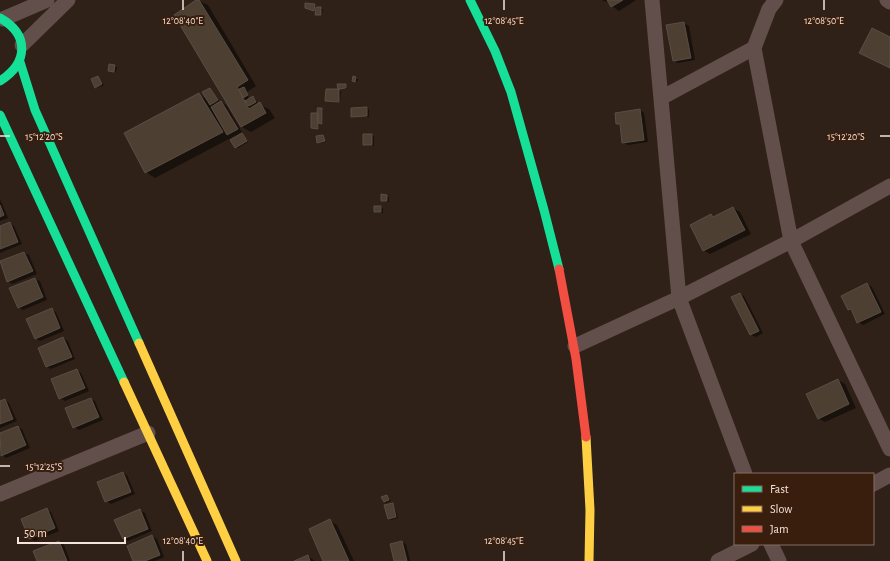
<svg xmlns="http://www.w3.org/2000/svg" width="890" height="561" font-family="'Alegreya Sans',sans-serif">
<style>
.shadow{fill:#0007}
.building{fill:#4d4033;stroke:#584e44}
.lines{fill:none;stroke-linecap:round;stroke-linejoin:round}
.street{stroke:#624e4a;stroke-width:15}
.fast{stroke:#16e098;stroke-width:9}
.slow{stroke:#ffcf43;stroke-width:9}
.jam{stroke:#f24e42;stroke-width:9}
.ticks{fill:none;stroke:#f6e4da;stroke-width:1.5}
.ticks-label{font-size:10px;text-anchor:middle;fill:#f6e4da;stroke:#391e0e;stroke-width:4;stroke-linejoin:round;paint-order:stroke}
</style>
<rect width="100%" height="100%" fill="#2f2118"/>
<path class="shadow" d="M197,0L208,5L256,86L247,92L249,100L253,97L255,98L258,104L269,109L275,118L251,132L242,127Z
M602,0H636L619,11L612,6L609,1L606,2Z
M315,5L317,8L323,9L322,15H318L316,11L306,8Z
M684,23L689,26L695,60L678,63L674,60L667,26Z
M115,66L117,67L116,72L109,71Z
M98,77L104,85L97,88L95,87Z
M354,77L358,79L357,82L353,80Z
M346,85L347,89L339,88Z
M210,89L219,101L214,104L215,106L221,102L226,105L242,132L155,178L146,172L199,95L208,100Z
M327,90L341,91L340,102L326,100Z
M315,108L323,110V124H319V129L312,128L318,112Z
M367,108L369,109V117L352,116V109Z
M640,110L644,113L648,142L628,145L623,142L621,126L617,123Z
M242,134L248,142L238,148L236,147Z
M372,135L374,136V146L364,145Z
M323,136L326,142L320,143L318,142Z
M387,196L389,197V202L382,200Z
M0,199L8,218L0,221Z
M381,207L383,208V213L375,212Z
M733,208L740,212L751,234L710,254L703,250L711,215L714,217Z
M10,223L14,226L22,244L0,253V227Z
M24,253L29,255L37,274L12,284L8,281L0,262Z
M35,279L40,281L47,300L23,310L18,307Z
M867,284L872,287L885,314L863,325L858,322L853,312L848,309Z
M740,294L744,296L763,333L756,337L751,335Z
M52,310L56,312L64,331L40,341L35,338Z
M63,338L68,341L75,359L51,369L47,367Z
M76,370L81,373L89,391L65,401L60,398Z
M838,380L845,384L856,408L825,422L818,418Z
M91,399L95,401L103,420L79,430L74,427Z
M5,400L9,403L17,421L0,428V402Z
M18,427L22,429L30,448L6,458L1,455L0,452V434Z
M123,473L127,475L135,494L111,504L106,501Z
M387,496L391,501L386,503L384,502Z
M392,504L394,505L398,518L391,520L389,519Z
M47,510L51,512L59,531L35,541L30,538Z
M140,510L145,513L152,531L128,541L124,539Z
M330,521L337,525L354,561H324Z
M152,536L157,539L164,557L155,561H134Z
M59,542L64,545L70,561H39Z
M401,542L406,544L410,561H396Z
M308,556L315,561H296Z"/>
<path class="building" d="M196,0H199L248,80L237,87L249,109L260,102L266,113L241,127L174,15Z
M607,0H623L611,7Z
M305,3L315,4L314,11L305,8Z
M316,7H321V15H315Z
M684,22L691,58L673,61L666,25Z
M872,28L890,37V68L859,53Z
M109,64L115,65L114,72L108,71Z
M98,76L102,84L95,88L91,79Z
M353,76L356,77L355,82L352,81Z
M337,84H346V88L338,89Z
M244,87L248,95L243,98L239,89Z
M210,88L218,100L210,105L202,92Z
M326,89H339V102L325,101Z
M199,93L223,132L145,173L124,133Z
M253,96L256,102L249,106L245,101Z
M221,101L238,129L227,135L211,107Z
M367,107V116L351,117V108Z
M317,108H322V124L318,123Z
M640,109L644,140L622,143L620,124H616L615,113Z
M311,113H318V129L311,128Z
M242,133L247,141L235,148L230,140Z
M363,134H372V145H363Z
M323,135L325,141L317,143L316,136Z
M381,194L387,195V201H381Z
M0,205L4,215L0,217Z
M374,206H381V212H374Z
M733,207L745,230L703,251L690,225L711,214L713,217Z
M10,222L18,242L0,249V226Z
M24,252L33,271L7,282L0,261Z
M35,278L43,297L18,308L9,288Z
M867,283L881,312L857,323L851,309L848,310L841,296Z
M740,293L759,331L750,335L731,297Z
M52,308L60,328L35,339L26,319Z
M63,337L72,357L46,367L38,348Z
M77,369L85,388L59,399L51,379Z
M838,379L849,404L818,419L806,394Z
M91,398L99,417L73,428L65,408Z
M5,399L13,419L0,424V401Z
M18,426L26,445L1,456L0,433Z
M123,472L131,492L105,502L97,482Z
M387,495L389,500L384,502L381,497Z
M393,503L396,517L388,519L384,505Z
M47,508L55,528L29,539L21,519Z
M140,509L148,529L123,539L114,520Z
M330,519L349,561H323L309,529Z
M152,535L160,555L145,561H133L127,546Z
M59,541L67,561H37L33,551Z
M402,541L407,561H394L390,544Z
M308,555L310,561H294Z"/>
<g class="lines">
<path class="street" d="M652,0L679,298L745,474
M887,0L890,2
M3,19L47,0
M22,45L68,0
M754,48L791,241L890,449
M661,98L754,48L769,9L776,0
M575,346L679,298L791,241L890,186
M873,484L890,475
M0,494L148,433
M771,544L779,561
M718,561L752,544"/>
<path class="fast" d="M470,0L495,51L511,92L544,210L559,269
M0,18C30,35 28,63 0,81
M20,62L35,110L139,343
M0,115L124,382"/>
<path class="slow" d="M139,343L236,561
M124,382L207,561
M586,437L590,510L589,561"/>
<path class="jam" d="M559,269L576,359L586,437"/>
</g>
<path class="ticks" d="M183,0V10M504,0V10M824,0V10M0,136H10M880,136H890M0,466H10M183,551V561M504,551V561"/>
<g class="ticks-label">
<text x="183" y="24">12°08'40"E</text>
<text x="504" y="24">12°08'45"E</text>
<text x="824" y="24">12°08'50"E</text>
<text x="44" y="140">15°12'20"S</text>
<text x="846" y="140">15°12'20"S</text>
<text x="44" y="470">15°12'25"S</text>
<text x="183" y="544">12°08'40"E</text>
<text x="504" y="544">12°08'45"E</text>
</g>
<rect x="734" y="473" width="140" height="72" fill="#391e0e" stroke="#856d60"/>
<rect x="742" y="486" width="20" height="6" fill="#16e098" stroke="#856d60"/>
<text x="770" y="493" font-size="12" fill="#f6e4da">Fast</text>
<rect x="742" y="506" width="20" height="6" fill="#ffcf43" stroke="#856d60"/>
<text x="770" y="513" font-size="12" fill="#f6e4da">Slow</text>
<rect x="742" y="526" width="20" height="6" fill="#f24e42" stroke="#856d60"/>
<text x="770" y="533" font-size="12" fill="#f6e4da">Jam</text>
<path d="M18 537v6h107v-6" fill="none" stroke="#f6e4da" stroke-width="2"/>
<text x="24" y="537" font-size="12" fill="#f6e4da" stroke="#391e0e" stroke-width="3" paint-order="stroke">50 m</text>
</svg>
